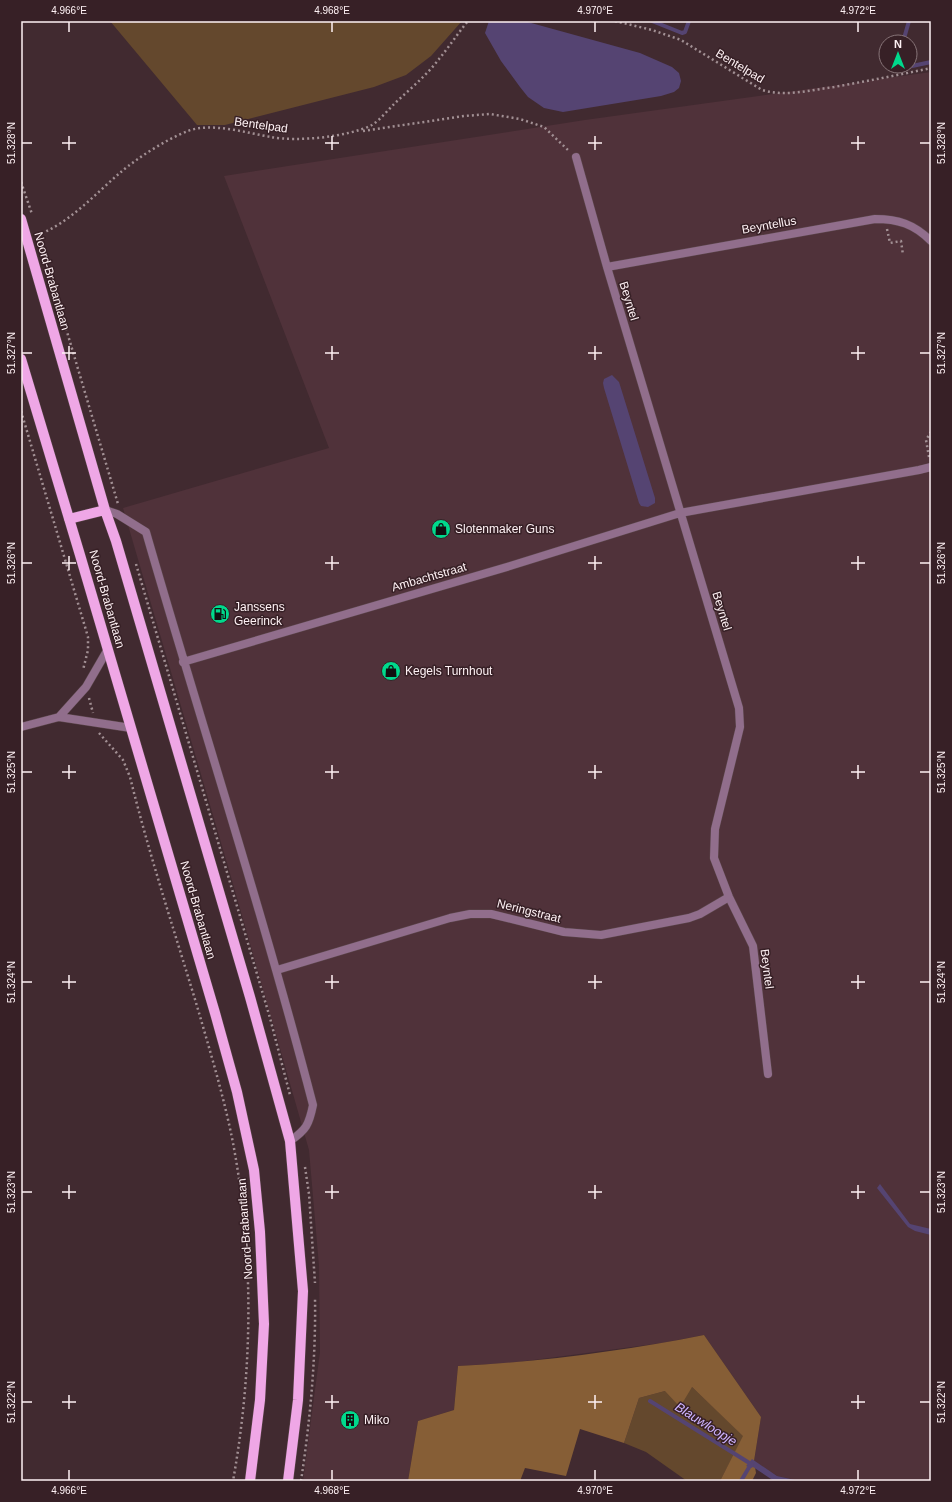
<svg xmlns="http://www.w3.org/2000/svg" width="952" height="1502" font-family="Arial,sans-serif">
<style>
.built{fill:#50323a}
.green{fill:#64482d}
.forest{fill:#865e36}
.water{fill:#554472}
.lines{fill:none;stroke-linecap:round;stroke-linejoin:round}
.stream{stroke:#554472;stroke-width:4}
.minor-casing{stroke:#5b464b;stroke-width:9}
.primary-casing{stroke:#5b464b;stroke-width:11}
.path{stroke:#a29094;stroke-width:2.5;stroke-dasharray:2 3;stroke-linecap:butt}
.minor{stroke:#916e8c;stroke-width:8}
.primary{stroke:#efa7e6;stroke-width:10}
.ticks{fill:none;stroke:#fef1f4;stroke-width:1.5}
.labels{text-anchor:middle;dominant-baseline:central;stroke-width:3;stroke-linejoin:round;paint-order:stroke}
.street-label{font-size:12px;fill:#fef1f4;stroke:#372026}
.poi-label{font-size:12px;fill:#fef1f4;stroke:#372026;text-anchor:start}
.water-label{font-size:13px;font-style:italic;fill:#ceb4ff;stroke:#372026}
.neatline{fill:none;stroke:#fef1f4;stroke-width:1.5}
.ticks-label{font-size:10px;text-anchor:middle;fill:#fef1f4}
</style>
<rect width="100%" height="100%" fill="#412a30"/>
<path class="built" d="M931,72V1481H800L777,1476L754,1461L761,1417L704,1335L662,1343L511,1363L458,1366L454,1410L418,1421L408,1481H303L320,1352L319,1266L309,1150L227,863L123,508L329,448L224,176L585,120Z"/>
<path class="green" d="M110,21H462L431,56L406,75L374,87L225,125H197Z
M692,1387L744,1436L720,1481H687L646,1452L624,1443L639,1398L665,1391Z"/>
<path class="forest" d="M704,1335L761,1417L754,1461L756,1473L752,1481H720L743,1436L692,1387L680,1407L665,1391L639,1398L624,1443L580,1429L566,1476L525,1468L520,1481H408L418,1421L454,1410L458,1366C540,1362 623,1351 704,1335Z"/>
<path class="water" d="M489,21H524L640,53L672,67L679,73L681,81L679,88L674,92L661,96L563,112L544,108L528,97L520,87L501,61L485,33Z
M612,375L619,382L655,498V503L648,507L641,506L639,503L604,388L603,383L604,379Z
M880,1184L910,1224L931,1229V1235L915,1231L908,1227L877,1188Z
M752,1459L777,1476L800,1481H774L753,1467L751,1468L746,1466Z"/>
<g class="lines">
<path class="stream" d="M652,21L682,33L685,32L689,21
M903,42L909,21
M897,66L898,69L931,62
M650,1401L751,1464
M741,1481L751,1464L752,1465"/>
<defs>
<path id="minor" d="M576,157L607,267L739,708L740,727L715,829L714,858L729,897L753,946L768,1074
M607,267L875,219C898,219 914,224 931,241
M105,510L117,514L146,532C201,723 263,913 313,1105C309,1125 306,1130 290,1141
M183,662L510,566L680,513L919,470L931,467
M59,717L86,687L108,649
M21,727L59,717L131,728
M277,970L450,918L470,914H491L564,932L601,935L689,918L700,914L729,897"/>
<path id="primary" d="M21,219L105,510L116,541L250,997L290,1141L303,1291L298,1400L288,1481
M21,359L80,555L215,1013L237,1092L254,1170L260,1232L264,1324L260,1400L250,1481
M69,519L105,510"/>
</defs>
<use href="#minor" class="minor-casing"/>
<use href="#primary" class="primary-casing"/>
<path class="path" d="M615,21L652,30L681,40L762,90C786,97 810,90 834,87C867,81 899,75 931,68
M363,131L464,116L490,114L520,119L544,127L569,151
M21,182L32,214
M887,229L890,243L901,241L903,255
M37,235C69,224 96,193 121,172C137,158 167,139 188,131C211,122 247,133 271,137C297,142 348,137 372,125C380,120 387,111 394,104C409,90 426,76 439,59C449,47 458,33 468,21
M49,271L118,504
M21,411L88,637V650L83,670
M929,457L926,440L931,432
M136,564L270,1018L290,1095
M89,698L93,713
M99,733L123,760L130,777C149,854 174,930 197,1006C210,1051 224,1097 233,1143C254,1254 253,1369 233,1481
M305,1167L309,1194L315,1283
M301,1481C310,1421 316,1359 315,1298"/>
<use href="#minor" class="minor"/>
<use href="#primary" class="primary"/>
</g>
<path class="ticks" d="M69,22V32M332,22V32M595,22V32M858,22V32M69,136V150M332,136V150M595,136V150M858,136V150M22,143H32M62,143H76M325,143H339M588,143H602M851,143H865M920,143H930M69,346V360M332,346V360M595,346V360M858,346V360M22,353H32M62,353H76M325,353H339M588,353H602M851,353H865M920,353H930M69,556V570M332,556V570M595,556V570M858,556V570M22,563H32M62,563H76M325,563H339M588,563H602M851,563H865M920,563H930M69,765V779M332,765V779M595,765V779M858,765V779M22,772H32M62,772H76M325,772H339M588,772H602M851,772H865M920,772H930M69,975V989M332,975V989M595,975V989M858,975V989M22,982H32M62,982H76M325,982H339M588,982H602M851,982H865M920,982H930M69,1185V1199M332,1185V1199M595,1185V1199M858,1185V1199M22,1192H32M62,1192H76M325,1192H339M588,1192H602M851,1192H865M920,1192H930M69,1395V1409M332,1395V1409M595,1395V1409M858,1395V1409M22,1402H32M62,1402H76M325,1402H339M588,1402H602M851,1402H865M920,1402H930M69,1470V1480M332,1470V1480M595,1470V1480M858,1470V1480"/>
<defs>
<symbol id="shop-disc" viewBox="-11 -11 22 22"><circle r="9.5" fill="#00d98c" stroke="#372026"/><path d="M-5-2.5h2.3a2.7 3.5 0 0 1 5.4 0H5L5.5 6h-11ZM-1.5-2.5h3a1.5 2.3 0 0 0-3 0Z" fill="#111"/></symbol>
<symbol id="fuel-disc" viewBox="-11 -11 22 22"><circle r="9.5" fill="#00d98c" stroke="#372026"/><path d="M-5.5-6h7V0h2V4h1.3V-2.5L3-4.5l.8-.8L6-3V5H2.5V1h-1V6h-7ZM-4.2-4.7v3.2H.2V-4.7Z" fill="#111"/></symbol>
<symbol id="building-disc" viewBox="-11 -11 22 22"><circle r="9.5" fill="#00d98c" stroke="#372026"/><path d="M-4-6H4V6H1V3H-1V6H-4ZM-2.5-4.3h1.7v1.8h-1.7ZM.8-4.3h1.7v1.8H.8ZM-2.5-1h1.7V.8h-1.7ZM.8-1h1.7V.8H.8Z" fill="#111"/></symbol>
</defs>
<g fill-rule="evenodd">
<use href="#shop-disc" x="430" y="518" width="22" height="22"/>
<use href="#fuel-disc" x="209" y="603" width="22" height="22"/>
<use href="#shop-disc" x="380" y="660" width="22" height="22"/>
<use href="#building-disc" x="339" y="1409" width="22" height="22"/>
</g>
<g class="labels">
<g class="street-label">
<text transform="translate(740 66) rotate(31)">Bentelpad</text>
<text transform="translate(261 125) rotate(8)">Bentelpad</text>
<text transform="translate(769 225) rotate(-10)">Beyntellus</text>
<text transform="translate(52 281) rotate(74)">Noord-Brabantlaan</text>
<text transform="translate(629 301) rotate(73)">Beyntel</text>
<text transform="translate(429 577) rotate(-16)">Ambachtstraat</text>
<text transform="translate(107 599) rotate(74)">Noord-Brabantlaan</text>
<text transform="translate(722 611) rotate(73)">Beyntel</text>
<text transform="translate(198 910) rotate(74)">Noord-Brabantlaan</text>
<text transform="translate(529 911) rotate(14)">Neringstraat</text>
<text transform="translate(767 969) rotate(83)">Beyntel</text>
<text transform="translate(245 1229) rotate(-94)">Noord-Brabantlaan</text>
</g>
<g class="poi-label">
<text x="455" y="529">Slotenmaker Guns</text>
<text x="234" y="607">Janssens<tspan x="234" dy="14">Geerinck</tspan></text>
<text x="405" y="671">Kegels Turnhout</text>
<text x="364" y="1420">Miko</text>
</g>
<g class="water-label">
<text transform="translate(706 1424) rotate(32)">Blauwloopje</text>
</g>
</g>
<rect width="952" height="1502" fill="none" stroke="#372026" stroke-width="44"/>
<g transform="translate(898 54)"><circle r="19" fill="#372026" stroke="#877478"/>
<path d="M0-3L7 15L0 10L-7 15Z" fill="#00d98c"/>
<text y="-6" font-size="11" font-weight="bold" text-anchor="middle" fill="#fef1f4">N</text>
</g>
<rect x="22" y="22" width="908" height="1458" class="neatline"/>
<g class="ticks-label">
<text x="69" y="14">4.966°E</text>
<text x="332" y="14">4.968°E</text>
<text x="595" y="14">4.970°E</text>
<text x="858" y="14">4.972°E</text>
<text transform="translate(11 143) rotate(-90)" y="4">51.328°N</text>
<text transform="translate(941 143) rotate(-90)" y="4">51.328°N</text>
<text transform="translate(11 353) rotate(-90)" y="4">51.327°N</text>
<text transform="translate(941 353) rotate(-90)" y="4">51.327°N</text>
<text transform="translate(11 563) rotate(-90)" y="4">51.326°N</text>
<text transform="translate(941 563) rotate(-90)" y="4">51.326°N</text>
<text transform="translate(11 772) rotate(-90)" y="4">51.325°N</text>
<text transform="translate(941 772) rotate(-90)" y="4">51.325°N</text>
<text transform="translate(11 982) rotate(-90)" y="4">51.324°N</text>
<text transform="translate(941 982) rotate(-90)" y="4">51.324°N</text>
<text transform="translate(11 1192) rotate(-90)" y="4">51.323°N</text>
<text transform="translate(941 1192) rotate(-90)" y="4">51.323°N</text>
<text transform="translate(11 1402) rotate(-90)" y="4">51.322°N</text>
<text transform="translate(941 1402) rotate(-90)" y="4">51.322°N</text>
<text x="69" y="1494">4.966°E</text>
<text x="332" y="1494">4.968°E</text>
<text x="595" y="1494">4.970°E</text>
<text x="858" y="1494">4.972°E</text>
</g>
</svg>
